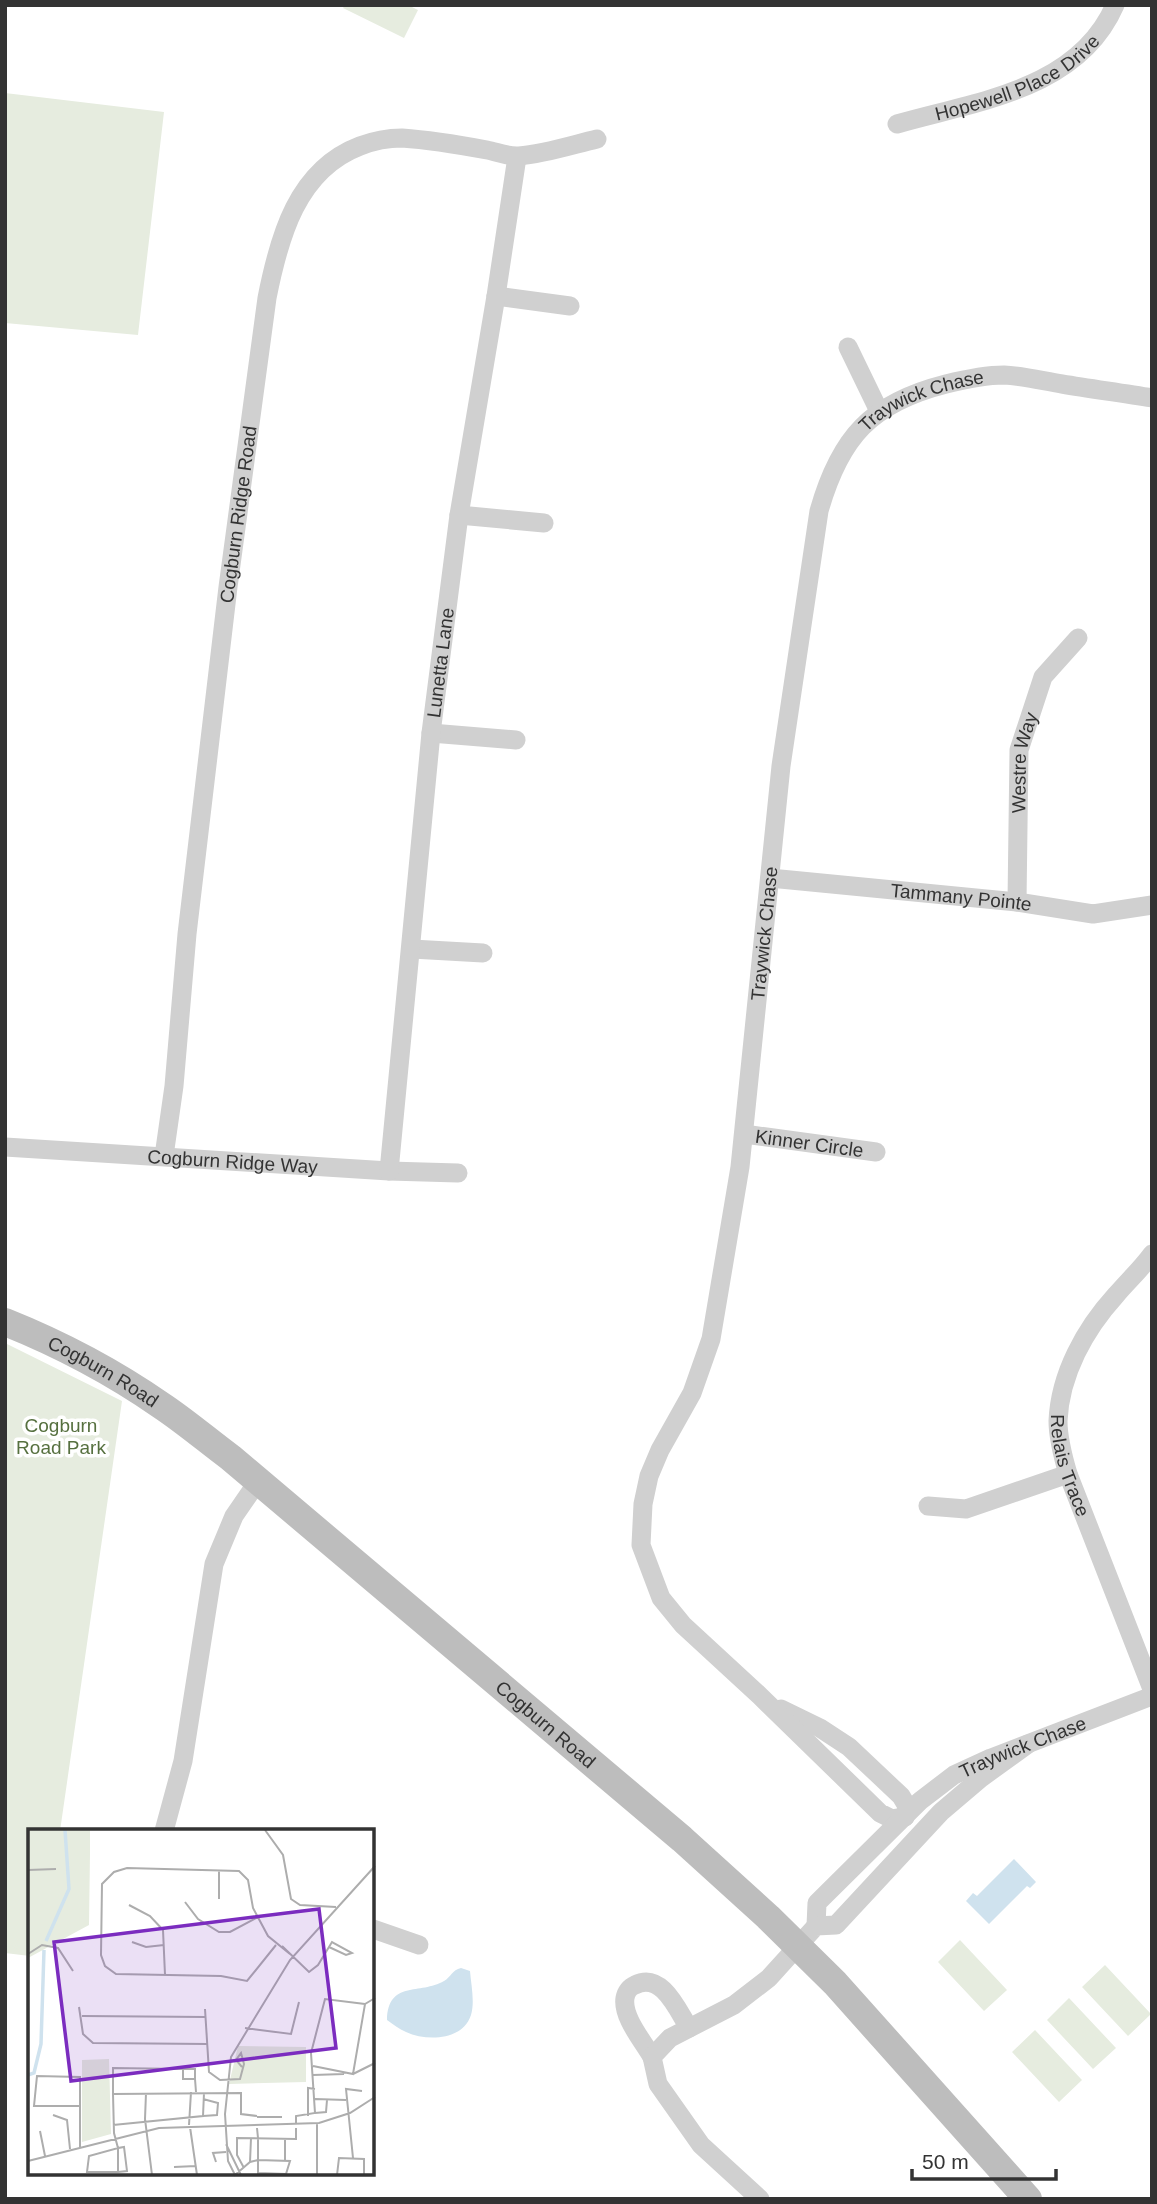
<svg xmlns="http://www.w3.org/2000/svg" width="1157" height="2204" font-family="Arial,sans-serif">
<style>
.green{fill:#e6ecdf}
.water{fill:#cfe2ee}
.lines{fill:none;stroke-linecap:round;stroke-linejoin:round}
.street{stroke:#d0d0d0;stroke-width:19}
.secondary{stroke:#bdbdbd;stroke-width:28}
.labels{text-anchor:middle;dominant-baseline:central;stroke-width:7;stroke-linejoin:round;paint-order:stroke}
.street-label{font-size:19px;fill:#333;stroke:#fff}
.park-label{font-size:19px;fill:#56703f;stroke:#fff}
.inset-river{fill:none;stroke:#cfe2ee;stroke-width:3.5}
.inset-road{fill:none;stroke:#adadad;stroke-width:2}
.view{fill:#7b2cbf;fill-opacity:0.15;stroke:#7b2cbf;stroke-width:3.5}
.inset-edge{fill:none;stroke:#333;stroke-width:3.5}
</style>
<rect width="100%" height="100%" fill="#fff"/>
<path class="green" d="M345,5H408L418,10L404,38L343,8Z
M5,93L164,112L138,335L5,323Z
M5,1343L122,1401L60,1831H30V1956L5,1953Z
M960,1940L1007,1990L984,2011L938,1962Z
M1105,1965L1151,2014L1128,2036L1082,1987Z
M1069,1998L1116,2048L1093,2069L1047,2020Z
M1035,2030L1082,2080L1059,2102L1012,2052Z"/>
<path class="water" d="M1014,1859L1036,1882L1030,1888L1027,1886L989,1924L966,1901L973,1893L977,1896Z
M461,1968L470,1971C471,1984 475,2002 471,2015C463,2040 428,2042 406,2032C399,2029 393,2024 387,2020C388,1980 420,1995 444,1981C451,1977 452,1970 461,1968Z"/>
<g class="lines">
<g class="street">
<path id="s1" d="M897,124C977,101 1078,90 1115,5"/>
<path d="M496,296L570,306"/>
<path d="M848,347L879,411"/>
<path d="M459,515L544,523"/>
<path d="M431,733L516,740"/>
<path id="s2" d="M770,878L1017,902L1093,914L1152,905"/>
<path id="s3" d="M1017,902L1019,750L1043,677L1078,638"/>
<path d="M412,949L483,953"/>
<path id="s4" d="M744,1134L876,1152"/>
<path id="s5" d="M5,1147L389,1171L458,1173"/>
<path id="s6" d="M164,1156L174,1086L187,934L228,587L267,298C279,237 297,170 360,146C373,141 389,138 402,138C430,140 460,145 487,150C497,152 509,157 519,156C544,154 572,145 597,139"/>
<path id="s7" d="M389,1171L431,733L459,515L496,296L517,157"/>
<path id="s8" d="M1152,1254C1141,1269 1128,1281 1116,1295C1085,1329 1060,1374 1058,1421C1058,1439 1063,1457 1068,1474L1152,1689"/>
<path d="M928,1506L966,1509L1068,1474"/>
<path d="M781,1709L820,1728L849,1747L901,1796L907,1806L905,1817"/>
<path id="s9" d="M905,1817L892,1819L880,1813L759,1695L683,1625L661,1598L641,1545L643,1504L649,1476L660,1450L692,1393L711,1339L740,1167L781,766L819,511C840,437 871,403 946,384C966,379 984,375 1004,375C1024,376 1043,381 1062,384C1092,389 1122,393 1152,398"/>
<path d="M164,1831L183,1761L214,1564L234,1516L258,1481"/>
<path id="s10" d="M816,1926L817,1903L920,1801L954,1775L991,1758L1152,1696"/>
<path d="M373,1929L419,1945"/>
<path d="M652,2057C643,2041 622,2017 625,1998C626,1992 630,1987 635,1985C662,1971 678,2011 689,2028"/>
<path d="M760,2199L701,2145L658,2084L652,2057L670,2038L734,2005L769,1978L816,1926L836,1925L941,1812L981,1778L1028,1744"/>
</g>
<path class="secondary" id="s11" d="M5,1322C60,1344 113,1372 162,1406C186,1422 208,1441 231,1458L682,1839L768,1917L835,1983L1028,2199"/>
</g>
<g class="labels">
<g class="street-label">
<text stroke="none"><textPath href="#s1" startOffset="130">Hopewell Place Drive</textPath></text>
<text stroke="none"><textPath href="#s9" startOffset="1608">Traywick Chase</textPath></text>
<text stroke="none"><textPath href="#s6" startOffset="646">Cogburn Ridge Road</textPath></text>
<text stroke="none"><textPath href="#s7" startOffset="511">Lunetta Lane</textPath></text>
<text stroke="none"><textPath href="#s3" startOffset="140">Westre Way</textPath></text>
<text stroke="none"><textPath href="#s2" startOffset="192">Tammany Pointe</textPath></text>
<text stroke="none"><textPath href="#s9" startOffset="1020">Traywick Chase</textPath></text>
<text stroke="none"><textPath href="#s4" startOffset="66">Kinner Circle</textPath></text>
<text stroke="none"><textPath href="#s5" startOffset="228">Cogburn Ridge Way</textPath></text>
<text stroke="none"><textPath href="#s11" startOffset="110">Cogburn Road</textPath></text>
<text stroke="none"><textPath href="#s8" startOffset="242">Relais Trace</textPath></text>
<text stroke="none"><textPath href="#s11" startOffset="677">Cogburn Road</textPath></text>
<text stroke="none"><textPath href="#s10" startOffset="285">Traywick Chase</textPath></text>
</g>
<g class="park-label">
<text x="61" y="1425">Cogburn<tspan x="61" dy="22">Road Park</tspan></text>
</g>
</g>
<g transform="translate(28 1829)">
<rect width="346" height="346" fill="#fff"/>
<path d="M0,1H62V24L61,96L0,129ZM210,217L278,218V253L201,255ZM81,230L83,305L54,313V231Z" fill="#e6ecdf"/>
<path class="inset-river" d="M18,112L41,60L37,1M0,246L6,244L13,215L16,121"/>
<path class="inset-road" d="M237,1L255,26L263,70L272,76L308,78M0,41L28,40M191,70V42M157,73L170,90L191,103H202L230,88M101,76L122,87L135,101L137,146M104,113L118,118L136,116M248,116L219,152L193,147L88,145L77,137L73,126L74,55L86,43L99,39L211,42L220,51L225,79L240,107L262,125M254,117L281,143L290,136L304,113L324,124L318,126L301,118M0,125L14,116L30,119L45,142M51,178L55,205L65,214L180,215M177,180L181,243L192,251L212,250L216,235L213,224L208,231L214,238M54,187L178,188M217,199L263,205L271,173M285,237L325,245L337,175L347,169M325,245L347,234M285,246L316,245M167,250V240H155V250H167L168,263M118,264L117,290L124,346M85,265V239L155,240M287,270L318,271M52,277V248L9,247L6,277H52V318M287,284L298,283L299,271M25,286L39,291L42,320M175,287L189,286L190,274L175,270M280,287V259L287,260M229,288H254M289,294V346M85,296L175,287L176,264M161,296L163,263M268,296V287L287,284L283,224L297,170L337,175M162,298L169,346M229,299L230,309V344L258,345L262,332L230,331L222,333L207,346L200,332L197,285L203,228L262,131L347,37M12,302L17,327M198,315L213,346M325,329L318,260L334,262M0,332L131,299L291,294L322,284L347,268M257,332V309M188,333L185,324L198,323M222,333L223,309M146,338L168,337M216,339L209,326V309L268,310V299M90,343V319L61,327L59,343H90L99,342L96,318L90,319L86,304L85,265L213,264V285L229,287M309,346L311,329L336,330V346"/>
<path class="view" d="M291,80L308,219L43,252L26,113Z"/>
<rect width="346" height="346" class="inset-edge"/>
</g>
<rect width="1157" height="2204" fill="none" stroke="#333333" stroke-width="14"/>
<path d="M912 2169v10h144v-10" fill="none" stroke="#333333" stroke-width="3.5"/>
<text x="922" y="2169" font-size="21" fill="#333333" stroke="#ffffff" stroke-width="5" paint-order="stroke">50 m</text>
</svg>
